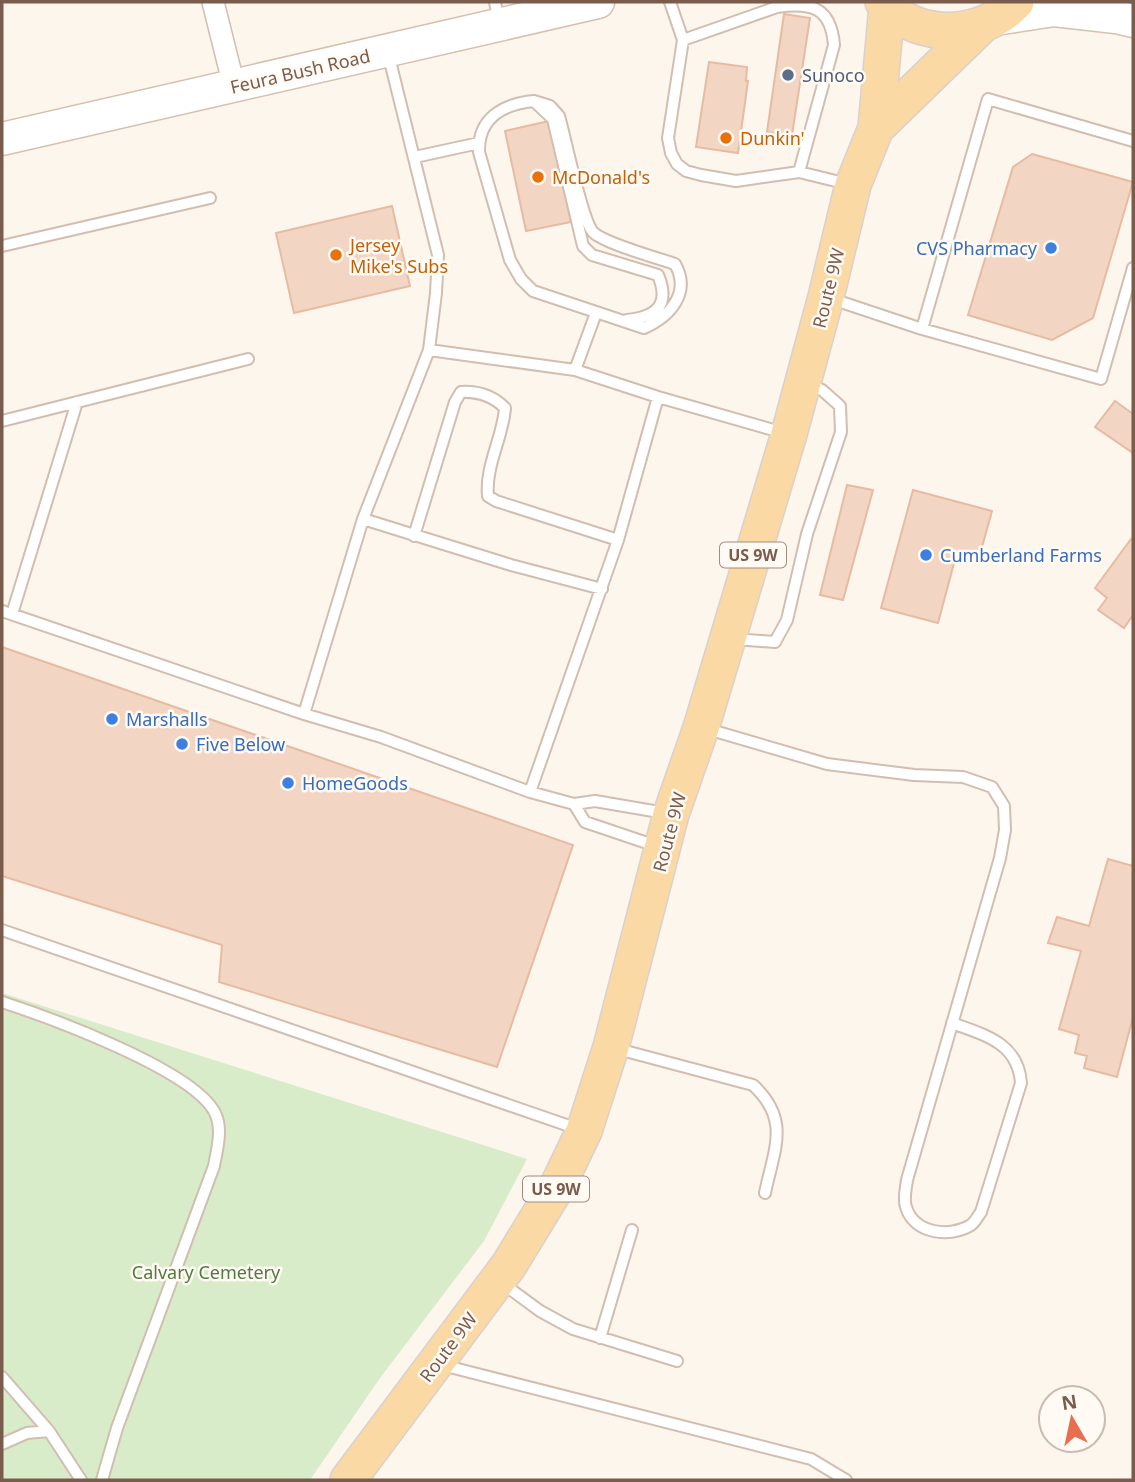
<svg xmlns="http://www.w3.org/2000/svg" width="1135" height="1482" font-family="'Noto Sans',sans-serif">
<style>
.green{fill:#d8ecc9}
.building{fill:#f3d5c3;stroke:#e6bba3;stroke-width:2}
.lines{fill:none;stroke-linecap:round;stroke-linejoin:round}
.lane-casing{stroke:#d1beb0;stroke-width:14}
.street-casing{stroke:#d1beb0;stroke-width:24}
.secondary-casing{stroke:#d6c0b0;stroke-width:35}
.primary-casing{stroke:#dad1cd;stroke-width:38}
.lane{stroke:#fff;stroke-width:10}
.street{stroke:#fff;stroke-width:21}
.secondary{stroke:#fff;stroke-width:32}
.primary{stroke:#fbd9a5;stroke-width:35}
.service-dot{fill:#5c6f8a;stroke:#fffaf3;stroke-width:2.5}
.food-dot{fill:#e8710a;stroke:#fffaf3;stroke-width:2.5}
.shop-dot{fill:#3f7fe0;stroke:#fffaf3;stroke-width:2.5}
.labels{text-anchor:middle;dominant-baseline:central;stroke-width:5;stroke-linejoin:round;paint-order:stroke}
.shield{fill:#fffaf3;stroke:#a28b7f;stroke-width:2}
.shield-label{font-size:16px;font-weight:bold;fill:#7a5c4d}
.street-label{font-size:18px;fill:#7a5c4d;stroke:#fffaf3}
.service-label{font-size:18px;fill:#4e5e75;stroke:#fffaf3;text-anchor:start}
.food-label{font-size:18px;fill:#c56008;stroke:#fffaf3;text-anchor:start}
.shop-label{font-size:18px;fill:#366cbe;stroke:#fffaf3;text-anchor:start}
.park-label{font-size:18px;fill:#537a41;stroke:#fffaf3}
</style>
<rect width="100%" height="100%" fill="#fdf6ec"/>
<path class="green" d="M2,993L527,1159L484,1241L380,1378L310,1480H2Z"/>
<path class="building" d="M784,14L810,18L792,135L767,132Z
M709,62L747,67L746,81H748L738,153L696,147Z
M549,121L571,222L526,231L505,131Z
M1032,154L1133,182L1093,318L1052,340L968,315L1013,167Z
M392,206L410,286L294,313L276,233Z
M1115,401L1133,414V453L1095,427Z
M847,485L873,490L843,600L820,595Z
M913,490L992,511L979,558L957,552L938,623L881,608Z
M1131,539L1133,541V615L1124,628L1098,610L1107,598L1095,588Z
M2,647L573,845L497,1067L219,982L222,945L2,876Z
M1108,859L1133,866V1017L1117,1077L1084,1068L1087,1056L1075,1053L1079,1035L1059,1029L1081,951L1048,943L1057,917L1089,926Z"/>
<g class="lines">
<defs>
<path id="lane" d="M495,2L499,23
M670,2L683,40L668,138L671,153L677,164L686,171L701,175L736,181L799,172L848,184
M683,40L777,7C811,2 831,7 834,45L799,172
M388,53L438,255L436,293L429,350L575,370L658,397L784,433
M534,101L550,106L559,116C565,136 582,221 593,232C603,243 658,258 675,264C691,292 671,316 644,328L533,291L521,279L510,260L479,152C478,118 503,104 534,101Z
M535,102L553,119L583,246L592,255L658,275C671,306 655,317 627,320
M415,157L479,143
M2,246L210,198
M829,298L922,329L1101,379L1133,268
M922,329L988,99L1133,141
M575,370L596,313
M2,421L248,359
M363,519L511,565L602,589
M414,536L455,402L461,392C478,391 492,395 505,408C503,437 485,466 488,496L496,501L618,540
M2,611L304,714L381,737L530,792L574,804L595,801L665,813
M12,614L77,402
M734,639L775,642L787,620L807,534L841,432L840,406L822,390L808,384
M304,714L363,519L429,350
M704,728L827,764L914,775L963,777L992,787L1004,806L1005,830L1000,858L907,1180C906,1189 903,1199 906,1207C914,1234 950,1238 971,1225C975,1222 978,1216 981,1212L1021,1083C1018,1043 985,1035 952,1023
M530,792L618,540L658,397
M574,804L585,822L659,847
M2,930L581,1130
M2,1002C48,1017 194,1070 215,1113C223,1129 217,1149 214,1166L117,1428L102,1480
M614,1048L753,1085C791,1120 774,1149 765,1193
M502,1283L540,1311L573,1329L677,1361
M600,1338L632,1230
M442,1365L811,1459L846,1480
M2,1377L49,1431L81,1480
M2,1444L27,1433L49,1431"/>
<path id="street" d="M213,2L234,86"/>
<path id="secondary" d="M995,19L1054,10L1116,17L1133,21
M2,139L598,2"/>
<path id="primary" d="M883,2C917,42 982,38 1016,2
M876,128L981,26
M348,1480L509,1265L559,1183L584,1131L611,1047L671,814L701,728L789,434L826,297L853,185L876,128L887,6"/>
</defs>
<use href="#lane" class="lane-casing"/>
<use href="#street" class="street-casing"/>
<use href="#secondary" class="secondary-casing"/>
<use href="#primary" class="primary-casing"/>
<use href="#lane" class="lane"/>
<use href="#street" class="street"/>
<use href="#secondary" class="secondary"/>
<use href="#primary" class="primary"/>
</g>
<circle class="service-dot" cx="788" cy="75" r="7"/>
<g class="food-dot">
<circle cx="726" cy="138" r="7"/>
<circle cx="538" cy="177" r="7"/>
<circle cx="336" cy="255" r="7"/>
</g>
<g class="shop-dot">
<circle cx="1051" cy="248" r="7"/>
<circle cx="926" cy="555" r="7"/>
<circle cx="112" cy="719" r="7"/>
<circle cx="182" cy="744" r="7"/>
<circle cx="288" cy="783" r="7"/>
</g>
<g class="labels">
<g class="shield">
<rect x="720" y="542.5" width="66" height="25" rx="5"/>
<rect x="523" y="1176.5" width="66" height="25" rx="5"/>
</g>
<g class="shield-label">
<text x="753" y="555">US 9W</text>
<text x="556" y="1189">US 9W</text>
</g>
<g class="street-label">
<text transform="translate(300 71) rotate(-13)">Feura Bush Road</text>
<text transform="translate(828 288) rotate(-76)">Route 9W</text>
<text transform="translate(669 832) rotate(-75)">Route 9W</text>
<text transform="translate(448 1347) rotate(-53)">Route 9W</text>
</g>
<g class="service-label">
<text x="802" y="75">Sunoco</text>
</g>
<g class="food-label">
<text x="740" y="138">Dunkin'</text>
<text x="552" y="177">McDonald's</text>
<text x="350" y="245">Jersey<tspan x="350" dy="21">Mike's Subs</tspan></text>
</g>
<g class="shop-label">
<text x="1037" y="248" text-anchor="end">CVS Pharmacy</text>
<text x="940" y="555">Cumberland Farms</text>
<text x="126" y="719">Marshalls</text>
<text x="196" y="744">Five Below</text>
<text x="302" y="783">HomeGoods</text>
</g>
<g class="park-label">
<text x="206" y="1272">Calvary Cemetery</text>
</g>
</g>
<rect width="1135" height="1482" fill="none" stroke="#7a5c4d" stroke-width="7"/>
<g transform="translate(1072 1419) rotate(351)"><circle r="33" fill="#fffaf3" stroke="#cabbb1" stroke-width="2"/>
<path d="M0-5L12 26L0 18L-12 26Z" fill="#e76f51"/>
<text y="-10" font-size="19" font-weight="bold" text-anchor="middle" fill="#7a5c4d">N</text>
</g>
</svg>
